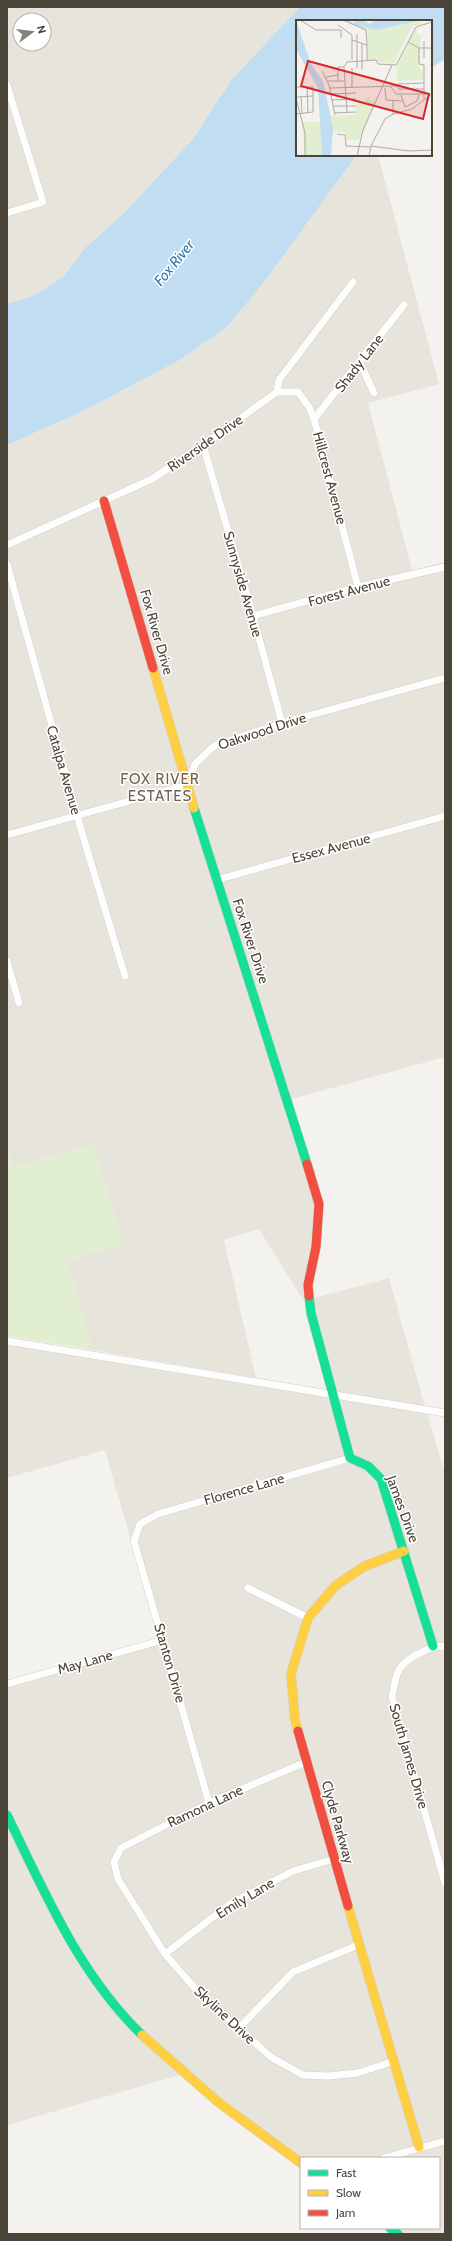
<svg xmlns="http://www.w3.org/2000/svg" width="452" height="2241" font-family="Cabin,sans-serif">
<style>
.residential{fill:#e7e4dc;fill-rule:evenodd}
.green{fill:#e1eecf}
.water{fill:#c0ddf1}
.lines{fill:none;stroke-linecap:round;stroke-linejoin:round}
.street-casing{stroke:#d2d0cb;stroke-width:8}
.fast-casing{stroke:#d3cfc5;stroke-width:10}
.slow-casing{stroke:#d3cfc5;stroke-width:10}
.jam-casing{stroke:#d3cfc5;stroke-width:10}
.street{stroke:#fdfdfc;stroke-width:7}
.fast{stroke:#16e098;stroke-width:9}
.slow{stroke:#ffcf43;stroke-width:9}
.jam{stroke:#f24e42;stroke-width:9}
.labels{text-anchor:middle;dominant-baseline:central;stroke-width:3;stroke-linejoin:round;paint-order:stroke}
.street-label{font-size:14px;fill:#4b4439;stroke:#fff}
.water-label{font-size:15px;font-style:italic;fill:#2e7ab2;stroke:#fff}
.neighbourhood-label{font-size:15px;letter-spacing:1px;fill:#6e6250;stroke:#fff}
.inset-road{fill:none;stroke:#b0aca6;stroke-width:1}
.view{fill:#d62828;fill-opacity:0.15;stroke:#d62828;stroke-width:2}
.inset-edge{fill:none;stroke:#4b4439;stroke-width:2}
</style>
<rect width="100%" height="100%" fill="#f4f2ee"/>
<path class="residential" d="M7,7H300L232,79L193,139L125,212L86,247L63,277L33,296L7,304ZM20,20H44V44H20Z
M357,155H378L439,384L368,403L412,570L445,562V1057L288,1100L315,1201L313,1246L305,1303L259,1229L224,1240L256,1378L92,1350L67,1260L123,1244L93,1144L13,1168L7,1149V445L85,410L178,361L227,327L264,282Z
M389,1278L425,1407L335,1392L311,1299Z
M7,1345L331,1396L347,1457L174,1506L142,1518L131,1541L105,1450L7,1478Z
M336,1397L427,1413L445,1473V2234H403L395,2228H439V2158H301L189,2074L152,2040L99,1981L46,1888L7,1810V1687L167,1642L137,1541L142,1525L176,1511L353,1462Z
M7,1821L97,1989L180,2075L7,2125Z"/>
<path class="green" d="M93,1144L124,1244L67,1260L92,1350L7,1336V1149L13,1168Z"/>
<path class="water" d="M300,7H445V59L431,68V21H297V155H357L264,282L227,327L178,361L85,410L7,445V304L33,296L63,277L86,247L125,212L193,139L232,79Z"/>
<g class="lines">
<defs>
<path id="street" d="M7,85L43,202L7,213
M360,363L374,393
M277,392H298L309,407L314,419L358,587
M314,419L404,305
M203,445L253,616L282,723
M7,545L152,479L203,445L277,392L279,380L353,282
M7,564L77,816L125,976
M253,616L358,587L445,567
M7,835L187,785L195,764L214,746L282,723L445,678
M216,880L445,816
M7,961L19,1003
M7,1341L445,1413
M248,1588L308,1618
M445,1646C434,1646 428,1649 418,1654C397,1665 396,1673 392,1697L445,1883
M7,1684L163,1640
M306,1762L209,1803L121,1848L114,1862L118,1879L165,1954L199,1993L271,2057L303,2075L329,2076L358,2073L394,2061
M209,1803L134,1541L140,1524L158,1514L350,1458
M165,1954L230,1904L293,1871L334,1859
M238,2029L293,1972L358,1945
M384,2158L445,2141"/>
<path id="fast" d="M194,808L307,1164
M309,1296L311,1313L350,1458L368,1466L381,1479L433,1646
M7,1815C45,1893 79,1974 142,2035
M390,2228L398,2234"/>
<path id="slow" d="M153,668L194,808
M298,1731L295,1720L291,1674L308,1618L336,1585L365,1566L404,1551
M348,1906L419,2147
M142,2035L218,2102L301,2163"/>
<path id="jam" d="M104,501L153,668
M307,1164L319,1204L316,1247L308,1285L309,1296
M298,1731L348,1906"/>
</defs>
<use href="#street" class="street-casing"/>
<use href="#fast" class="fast-casing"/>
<use href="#slow" class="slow-casing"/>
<use href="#jam" class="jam-casing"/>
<use href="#street" class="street"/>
<use href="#fast" class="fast"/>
<use href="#slow" class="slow"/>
<use href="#jam" class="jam"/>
</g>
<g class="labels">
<g class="street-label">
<text transform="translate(359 363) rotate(-52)">Shady Lane</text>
<text transform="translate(205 443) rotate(-35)">Riverside Drive</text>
<text transform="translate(330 478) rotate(75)">Hillcrest Avenue</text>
<text transform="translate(243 584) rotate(74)">Sunnyside Avenue</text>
<text transform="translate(349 591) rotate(-15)">Forest Avenue</text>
<text transform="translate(157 632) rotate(74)">Fox River Drive</text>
<text transform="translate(262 731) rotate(-18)">Oakwood Drive</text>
<text transform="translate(64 770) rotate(74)">Catalpa Avenue</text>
<text transform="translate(331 848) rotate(-15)">Essex Avenue</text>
<text transform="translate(251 941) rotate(72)">Fox River Drive</text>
<text transform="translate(244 1489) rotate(-16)">Florence Lane</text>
<text transform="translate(403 1509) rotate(70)">James Drive</text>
<text transform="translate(85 1662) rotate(-16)">May Lane</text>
<text transform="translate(170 1663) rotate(74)">Stanton Drive</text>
<text transform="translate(409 1756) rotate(74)">South James Drive</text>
<text transform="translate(205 1806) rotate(-25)">Ramona Lane</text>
<text transform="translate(338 1822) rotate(74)">Clyde Parkway</text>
<text transform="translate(245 1898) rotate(-31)">Emily Lane</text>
<text transform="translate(225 2015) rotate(43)">Skyline Drive</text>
</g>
<g class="water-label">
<text transform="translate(174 263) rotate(-51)">Fox River</text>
</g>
<g class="neighbourhood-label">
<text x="160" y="779">FOX RIVER<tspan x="160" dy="17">ESTATES</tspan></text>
</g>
</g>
<g transform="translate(296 20)">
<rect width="136" height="136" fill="#f4f2ee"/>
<path d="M48,0L81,10L125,1V5H117L97,44L72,40L71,11ZM121,7V14L125,15L123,49L127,50V60L101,61L100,45ZM74,77L75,81H80L64,120H50V112H37L34,96L60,95V83L69,82V78ZM6,102H24L26,136H9Z" fill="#e1eecf"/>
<path d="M0,0L15,44L27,61L37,108L35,136H26L22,68L0,29ZM50,0L58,3V0H67L74,4L80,0H127L81,10L58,5Z" fill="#c0ddf1"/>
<path class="inset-road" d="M4,0L20,10H45V18M47,0L70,10L71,25M42,5L56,15V40M56,20L71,25V40M128,21V38M112,22L123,28H136M66,24V50M123,28V44L128,45V79M56,48V67M61,48V14M26,51L33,65L39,95M30,57L42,55M32,61H48M42,61V47H48M101,66L103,69H128M101,66L102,64L128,63M0,67H17V92L0,94M11,67L12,93M95,67L100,74H128M34,68L101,66M89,68L90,80L106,81M35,74L60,73M105,75L109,87L121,81L123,75M0,77L17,76M5,77L6,93M0,78L9,113V136M36,80L60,79M97,81V94M37,86H60M51,92L48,47L51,42L80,40L82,44L100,45L120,7L136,2M38,93L60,92M41,114L49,115L50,126L74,127M75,126L113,131L136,130M61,136L67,110L96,45M73,136L75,126L89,99L97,94L116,89L136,74"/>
<path class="view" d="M12,41L133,74L127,99L5,66Z"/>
<rect width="136" height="136" class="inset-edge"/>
</g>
<rect width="452" height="2241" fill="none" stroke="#4b4439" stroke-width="16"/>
<rect x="300" y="2157" width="140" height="72" fill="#ffffff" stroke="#b7b4b0"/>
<rect x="308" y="2170" width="20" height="6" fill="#16e098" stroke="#b7b4b0"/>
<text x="336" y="2177" font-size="12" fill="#4b4439">Fast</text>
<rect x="308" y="2190" width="20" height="6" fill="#ffcf43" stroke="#b7b4b0"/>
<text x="336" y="2197" font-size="12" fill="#4b4439">Slow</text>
<rect x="308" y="2210" width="20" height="6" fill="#f24e42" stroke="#b7b4b0"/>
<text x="336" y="2217" font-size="12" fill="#4b4439">Jam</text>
<g transform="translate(32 32) rotate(75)"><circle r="19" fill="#ffffff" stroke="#b7b4b0"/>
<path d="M0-3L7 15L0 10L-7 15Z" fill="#868178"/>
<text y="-6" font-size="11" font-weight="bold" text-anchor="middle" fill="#4b4439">N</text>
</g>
</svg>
